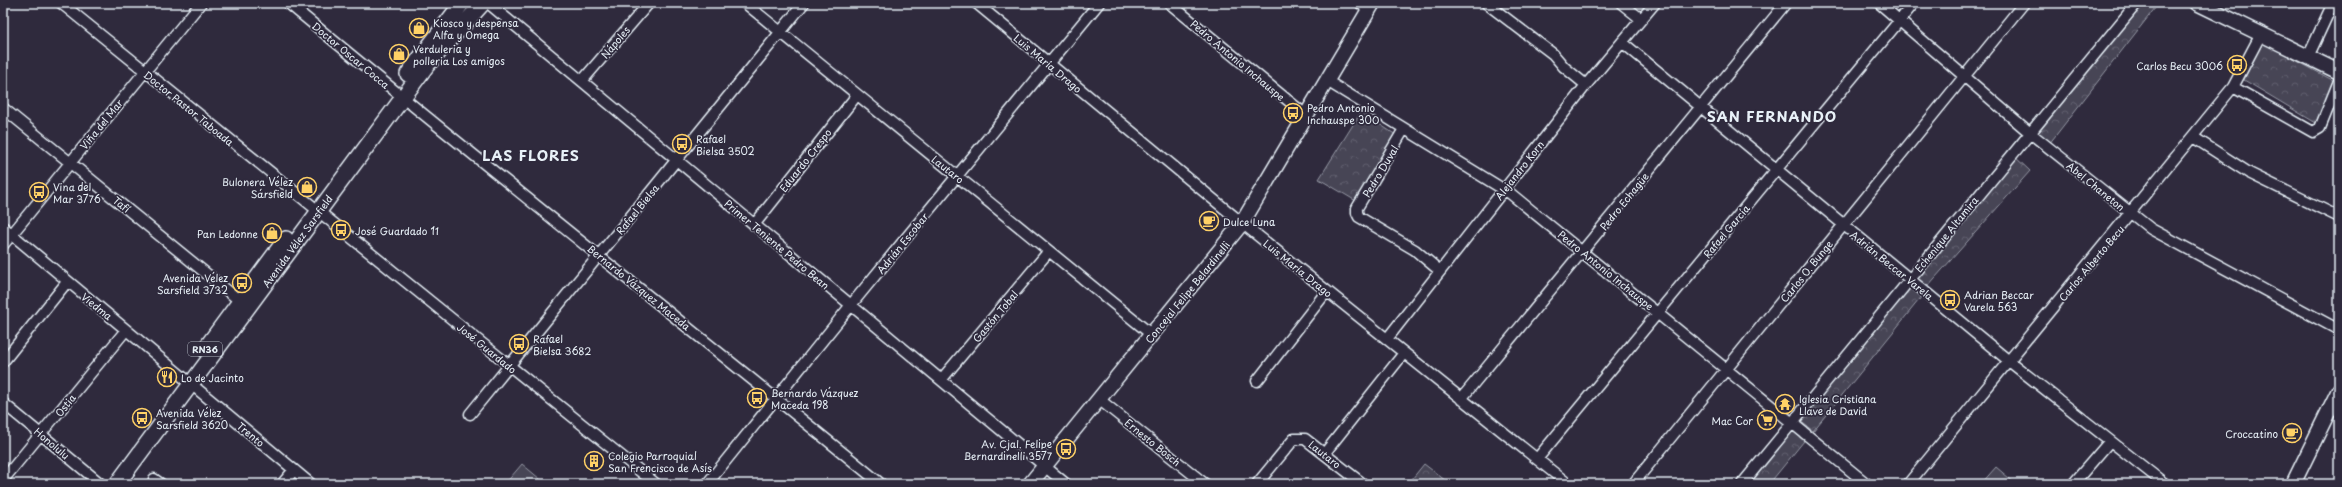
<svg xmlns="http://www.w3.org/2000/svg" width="2342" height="487" font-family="'Playpen Sans',sans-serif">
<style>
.forest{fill:url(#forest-crowns);stroke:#979aa6}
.pitch{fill:#464455;stroke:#979aa6}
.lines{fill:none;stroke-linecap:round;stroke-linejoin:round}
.street-casing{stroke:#e8f1f8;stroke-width:13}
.secondary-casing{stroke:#e8f1f8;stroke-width:17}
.primary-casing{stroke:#e8f1f8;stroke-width:18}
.street{stroke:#2f2a3d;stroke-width:10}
.secondary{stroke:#2f2a3d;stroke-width:14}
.primary{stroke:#2f2a3d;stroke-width:15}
.labels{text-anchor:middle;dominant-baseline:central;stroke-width:3.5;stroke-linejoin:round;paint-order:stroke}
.shield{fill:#2f2a3d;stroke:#b0b5c0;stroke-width:1}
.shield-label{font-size:9px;font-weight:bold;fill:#e8f1f8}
.poi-label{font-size:10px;fill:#e8f1f8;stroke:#2f2a3d;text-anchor:start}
.street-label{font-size:10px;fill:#e8f1f8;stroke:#2f2a3d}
.district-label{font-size:14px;font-weight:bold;letter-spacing:1px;fill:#e8f1f8;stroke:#2f2a3d}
</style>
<defs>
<pattern id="forest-crowns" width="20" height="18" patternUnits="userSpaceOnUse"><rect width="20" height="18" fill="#464455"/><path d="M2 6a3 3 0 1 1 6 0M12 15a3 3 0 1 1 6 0" fill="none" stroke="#615f6e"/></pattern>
</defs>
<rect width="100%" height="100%" fill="#2f2a3d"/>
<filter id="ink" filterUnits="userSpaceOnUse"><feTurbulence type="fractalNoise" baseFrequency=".025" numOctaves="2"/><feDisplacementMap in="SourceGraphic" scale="8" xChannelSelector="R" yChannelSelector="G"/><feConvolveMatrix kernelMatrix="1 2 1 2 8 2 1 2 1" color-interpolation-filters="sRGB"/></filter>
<g filter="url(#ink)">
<path class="forest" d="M2140,3H2159L2049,144L2036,131Z
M2262,42L2334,81L2316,123L2244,80Z
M1361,112L1396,135L1356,201L1319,179Z
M2013,155L2030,171L1927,287L1915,279Z
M1910,284L1923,295L1813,431L1799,420Z
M1791,430L1804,441L1769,484H1747Z
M1424,464L1450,484H1408Z
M1996,467L2016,484H1981Z"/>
<path class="pitch" d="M522,464L546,484H505Z"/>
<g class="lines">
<defs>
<path id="street" d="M61,3L656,484
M288,3C484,166 684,323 881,484
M488,3L1066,484
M745,3L1152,335
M976,3L1242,223L1568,484
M1169,3L1307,116
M1360,3L1369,10
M1486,3L1553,54L1564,67L1586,85
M1621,3L1641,19
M1879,3L2029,132L2151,229L2339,330
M1622,42L2009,361L2165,484
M2308,57L2333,3
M582,81L649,3
M1327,81L1511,194L1867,484
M2233,87L2313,132L2320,128L2339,81
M3,108L240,301
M1404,129L1357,208V213L1359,217L1415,250L1440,271
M2193,137L2249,173L2339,217
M754,225L857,95
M3,227L311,484
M3,245L201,3
M1387,339L1586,85L1655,3
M3,362L67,282
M941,380L1049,251
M1257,381L1327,291
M1461,399L1786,3
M1100,400L1205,484
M3,403L101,484
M470,414L804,3
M1324,454L1404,353
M1537,459L1914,3
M154,479L161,484
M3,480L126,330
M282,484L294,470
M707,484L851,305L1099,3
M1257,484L1294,439H1305L1363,484
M1633,484L2024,3
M1742,484L2137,3
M1908,484L2233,87L2261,34
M2073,484L2110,441"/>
<path id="secondary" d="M2197,3L2339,72
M1030,484L1242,223L1373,3
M2293,484L2339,390"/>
<path id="primary" d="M408,74L462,3
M205,349L286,239
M117,484L427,65L483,3"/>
</defs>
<use href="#street" class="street-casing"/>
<use href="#secondary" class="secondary-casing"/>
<use href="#primary" class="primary-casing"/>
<use href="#street" class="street"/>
<use href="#secondary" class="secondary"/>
<use href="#primary" class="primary"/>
</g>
</g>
<defs>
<symbol id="shop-ring" viewBox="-11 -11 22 22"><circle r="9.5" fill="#2f2a3d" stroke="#ffd166" stroke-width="1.5"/><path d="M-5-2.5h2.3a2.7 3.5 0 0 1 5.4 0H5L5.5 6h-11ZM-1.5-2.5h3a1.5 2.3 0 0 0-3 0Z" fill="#ffd166"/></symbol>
<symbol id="bus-ring" viewBox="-11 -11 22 22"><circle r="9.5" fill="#2f2a3d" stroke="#ffd166" stroke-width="1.5"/><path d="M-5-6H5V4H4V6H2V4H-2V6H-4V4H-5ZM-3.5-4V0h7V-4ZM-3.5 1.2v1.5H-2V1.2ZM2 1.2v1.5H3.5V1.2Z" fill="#ffd166"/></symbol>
<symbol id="cafe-ring" viewBox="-11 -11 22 22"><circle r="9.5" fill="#2f2a3d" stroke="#ffd166" stroke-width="1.5"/><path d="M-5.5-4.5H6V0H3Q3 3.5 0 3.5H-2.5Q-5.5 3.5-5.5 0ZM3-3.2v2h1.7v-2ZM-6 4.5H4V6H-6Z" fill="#ffd166"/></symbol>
<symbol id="restaurant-ring" viewBox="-11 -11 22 22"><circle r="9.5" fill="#2f2a3d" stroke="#ffd166" stroke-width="1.5"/><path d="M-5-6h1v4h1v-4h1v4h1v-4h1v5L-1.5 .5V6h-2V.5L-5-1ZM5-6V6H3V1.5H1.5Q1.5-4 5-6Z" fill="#ffd166"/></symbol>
<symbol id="temple-ring" viewBox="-11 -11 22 22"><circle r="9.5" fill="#2f2a3d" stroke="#ffd166" stroke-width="1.5"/><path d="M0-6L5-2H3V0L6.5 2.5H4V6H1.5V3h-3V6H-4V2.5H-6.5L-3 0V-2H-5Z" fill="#ffd166"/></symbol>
<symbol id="supermarket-ring" viewBox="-11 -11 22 22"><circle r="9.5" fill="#2f2a3d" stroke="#ffd166" stroke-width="1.5"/><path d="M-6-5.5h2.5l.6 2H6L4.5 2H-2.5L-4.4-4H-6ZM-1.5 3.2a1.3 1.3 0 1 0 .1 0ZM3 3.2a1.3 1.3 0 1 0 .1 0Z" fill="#ffd166"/></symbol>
<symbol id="building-ring" viewBox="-11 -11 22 22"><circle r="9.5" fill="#2f2a3d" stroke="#ffd166" stroke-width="1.5"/><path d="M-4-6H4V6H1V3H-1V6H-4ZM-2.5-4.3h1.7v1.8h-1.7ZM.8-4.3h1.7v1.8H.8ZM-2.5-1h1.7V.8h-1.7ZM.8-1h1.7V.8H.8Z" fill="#ffd166"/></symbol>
</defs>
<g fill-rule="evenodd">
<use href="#shop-ring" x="408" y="17" width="22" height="22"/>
<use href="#shop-ring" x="388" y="43" width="22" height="22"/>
<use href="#bus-ring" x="2226" y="54" width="22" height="22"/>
<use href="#bus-ring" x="1282" y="102" width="22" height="22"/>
<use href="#bus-ring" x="671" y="133" width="22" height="22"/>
<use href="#shop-ring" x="296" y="176" width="22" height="22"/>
<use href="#bus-ring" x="28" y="181" width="22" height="22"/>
<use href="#cafe-ring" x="1198" y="210" width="22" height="22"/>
<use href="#bus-ring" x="330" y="219" width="22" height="22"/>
<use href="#shop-ring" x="261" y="222" width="22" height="22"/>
<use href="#bus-ring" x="231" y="272" width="22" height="22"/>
<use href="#bus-ring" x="1939" y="289" width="22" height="22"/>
<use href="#bus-ring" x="508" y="333" width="22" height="22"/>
<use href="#restaurant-ring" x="156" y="366" width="22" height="22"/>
<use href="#bus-ring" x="746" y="387" width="22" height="22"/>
<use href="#temple-ring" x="1774" y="393" width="22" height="22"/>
<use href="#bus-ring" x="131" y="407" width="22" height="22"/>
<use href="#supermarket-ring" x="1756" y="409" width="22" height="22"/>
<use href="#cafe-ring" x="2281" y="422" width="22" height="22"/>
<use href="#bus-ring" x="1055" y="438" width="22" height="22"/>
<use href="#building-ring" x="583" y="450" width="22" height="22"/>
</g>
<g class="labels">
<rect class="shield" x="188" y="342" width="34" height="14" rx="3"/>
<g class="shield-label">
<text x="205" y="349">RN36</text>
</g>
<g class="poi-label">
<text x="433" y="22">Kiosco y despensa<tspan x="433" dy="12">Alfa y Omega</tspan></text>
<text x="413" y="48">Verduleria y<tspan x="413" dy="12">polleria Los amigos</tspan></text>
<text x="2223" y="65" text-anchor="end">Carlos Becu 3006</text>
<text x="1307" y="107">Pedro Antonio<tspan x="1307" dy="12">Inchauspe 300</tspan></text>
<text x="696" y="138">Rafael<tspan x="696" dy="12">Bielsa 3502</tspan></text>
<text x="293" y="181" text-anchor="end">Bulonera Vélez<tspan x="293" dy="12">Sársfield</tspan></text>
<text x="53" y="186">Vina del<tspan x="53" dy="12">Mar 3776</tspan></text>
<text x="1223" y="221">Dulce Luna</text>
<text x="355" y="230">José Guardado 11</text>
<text x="258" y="233" text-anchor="end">Pan Ledonne</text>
<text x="228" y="277" text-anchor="end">Avenida Vélez<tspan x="228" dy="12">Sarsfield 3732</tspan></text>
<text x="1964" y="294">Adrian Beccar<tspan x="1964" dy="12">Varela 563</tspan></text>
<text x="533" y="338">Rafael<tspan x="533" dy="12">Bielsa 3682</tspan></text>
<text x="181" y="377">Lo de Jacinto</text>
<text x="771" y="392">Bernardo Vázquez<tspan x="771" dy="12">Maceda 198</tspan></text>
<text x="1799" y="398">Iglesia Cristiana<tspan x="1799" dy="12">Llave de David</tspan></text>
<text x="156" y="412">Avenida Vélez<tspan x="156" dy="12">Sarsfield 3620</tspan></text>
<text x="1753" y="420" text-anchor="end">Mac Cor</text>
<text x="2278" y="433" text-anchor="end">Croccatino</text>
<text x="1052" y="443" text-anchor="end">Av. Cjal. Felipe<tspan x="1052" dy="12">Bernardinelli 3577</tspan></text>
<text x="608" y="455">Colegio Parroquial<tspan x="608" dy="12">San Frencisco de Asís</tspan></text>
</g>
<g class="street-label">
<text transform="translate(615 42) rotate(-50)">Nápoles</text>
<text transform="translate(351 55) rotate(40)">Doctor Oscar Cocca</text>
<text transform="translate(1238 60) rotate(40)">Pedro Antonio Inchauspe</text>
<text transform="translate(1048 63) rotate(40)">Luis María Drago</text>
<text transform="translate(189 108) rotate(39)">Doctor Pastor Taboada</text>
<text transform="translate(101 124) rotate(-51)">Viña del Mar</text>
<text transform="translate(805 160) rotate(-52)">Eduardo Crespo</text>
<text transform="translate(948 169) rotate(39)">Lautaro</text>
<text transform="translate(1519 170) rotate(-52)">Alejandro Korn</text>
<text transform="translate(1380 171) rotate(-59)">Pedro Duval</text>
<text transform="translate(2096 186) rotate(39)">Abel Chaneton</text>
<text transform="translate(1624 201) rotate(-51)">Pedro Echagüe</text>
<text transform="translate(122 204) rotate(39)">Tafí</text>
<text transform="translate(637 209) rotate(-51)">Rafael Bielsa</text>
<text transform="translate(1726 231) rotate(-50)">Rafael García</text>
<text transform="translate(1946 234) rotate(-51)">Echenique Altamira</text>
<text transform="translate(297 241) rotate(-54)">Avenida Vélez Sarsfield</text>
<text transform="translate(902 243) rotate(-51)">Adrián Escobar</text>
<text transform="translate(777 244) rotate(40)">Primer Teniente Pedro Bean</text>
<text transform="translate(2091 263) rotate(-50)">Carlos Alberto Becu</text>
<text transform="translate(1892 265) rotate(39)">Adrián Beccar Varela</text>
<text transform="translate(1298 268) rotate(39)">Luis María Drago</text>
<text transform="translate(1606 270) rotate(39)">Pedro Antonio Inchauspe</text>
<text transform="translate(1806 271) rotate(-51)">Carlos O. Bunge</text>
<text transform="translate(639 287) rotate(39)">Bernardo Vázquez Maceda</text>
<text transform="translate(1187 292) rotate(-51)">Concejal Felipe Belardinelli</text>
<text transform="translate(97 306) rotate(39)">Viedma</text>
<text transform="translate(995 316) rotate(-50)">Gastón Tobal</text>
<text transform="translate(487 348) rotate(39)">José Guardado</text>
<text transform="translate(65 405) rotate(-51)">Ostia</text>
<text transform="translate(251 434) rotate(40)">Trento</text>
<text transform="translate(1153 442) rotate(39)">Ernesto Bosch</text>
<text transform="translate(52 443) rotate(40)">Honolulu</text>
<text transform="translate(1325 454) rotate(38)">Lautaro</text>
</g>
<g class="district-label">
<text x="1772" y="116">SAN FERNANDO</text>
<text x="531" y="155">LAS FLORES</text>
</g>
</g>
<rect width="2342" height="487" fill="none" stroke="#2f2a3d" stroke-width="16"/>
<rect x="8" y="8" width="2326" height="471" fill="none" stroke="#e8f1f8" stroke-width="1.5" filter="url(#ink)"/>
</svg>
